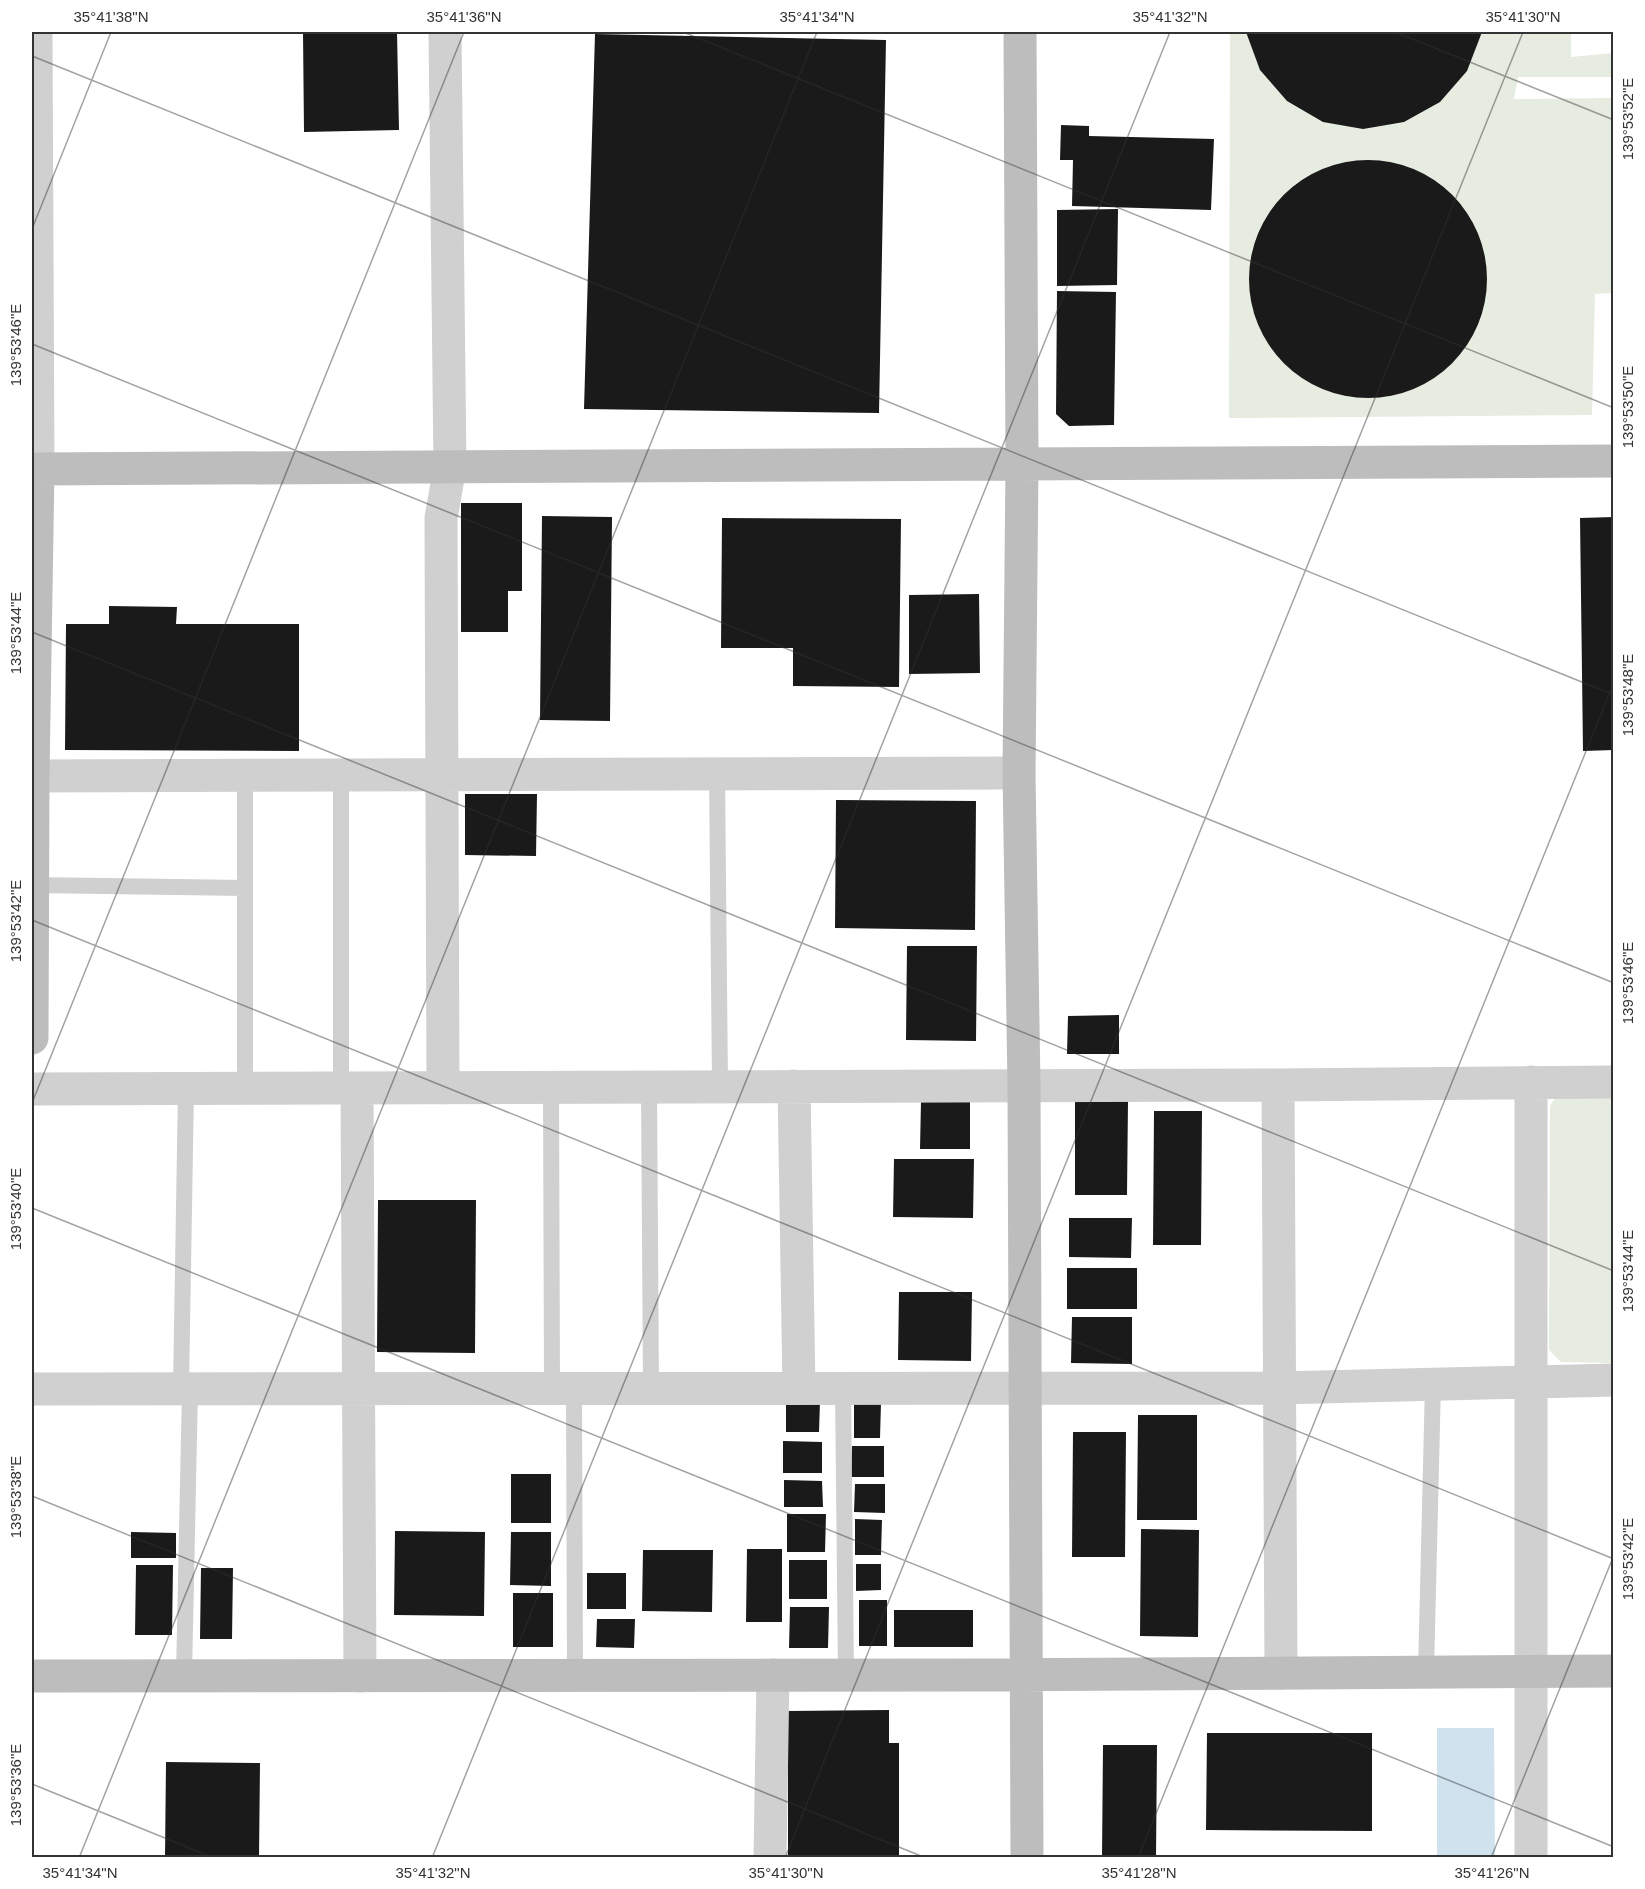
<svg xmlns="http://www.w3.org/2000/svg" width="1645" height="1889" font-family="Arial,sans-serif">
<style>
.green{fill:#e6ecdf}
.water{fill:#cfe2ee}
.building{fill:#1a1a1a}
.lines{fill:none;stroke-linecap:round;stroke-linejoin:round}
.lane{stroke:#d0d0d0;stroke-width:16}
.street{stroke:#d0d0d0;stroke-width:33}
.secondary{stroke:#bdbdbd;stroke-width:33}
.ticks{fill:none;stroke:#333;stroke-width:1.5;stroke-opacity:0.45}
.neatline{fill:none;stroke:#333;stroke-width:2}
.ticks-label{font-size:15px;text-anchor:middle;fill:#333}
</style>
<rect width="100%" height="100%" fill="#fff"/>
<path class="green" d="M1230,32H1571V57L1613,53V77H1518L1514,99L1613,98V293L1595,294L1592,415L1229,418Z
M1557,1095L1613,1096V1363L1561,1362L1549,1350L1550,1106Z"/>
<path class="water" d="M1437,1728H1494L1495,1857H1437Z"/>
<path class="building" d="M303,32H397L399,130L304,132Z
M1246,32H1482L1467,71L1440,102L1404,122L1363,129L1323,122L1287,101L1260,70Z
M595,34L886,40L879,413L584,409Z
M1061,125L1089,126V136L1214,139L1211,210L1072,206L1073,160H1060Z
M1249 279a119 119 0 1 1 238 0a119 119 0 1 1-238 0Z
M1118,209L1117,285L1057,286V210Z
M1057,291L1116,292L1114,425L1069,426L1056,414Z
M461,503H522V591H508V632H461Z
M542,516L612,517L610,721L540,720Z
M1614,517V750L1583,751L1580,518Z
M722,518L901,519L899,687L793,686V648H721Z
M979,594L980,673L909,674V595Z
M109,606L177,607L176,624H299V751L65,750L66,624H109Z
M465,794H537L536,856L465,855Z
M836,800L976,801L975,930L835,928Z
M907,946H977L976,1041L906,1040Z
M1119,1015V1054H1067L1068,1016Z
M1075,1100L1128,1101L1127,1195H1075Z
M921,1101H970V1149H920Z
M1154,1111H1202L1201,1245H1153Z
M894,1159H974L973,1218L893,1217Z
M378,1200H476L475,1353L377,1352Z
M1069,1218H1132L1131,1258L1069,1257Z
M1067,1268H1137V1309H1067Z
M899,1292H972L971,1361L898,1360Z
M1072,1317H1132V1364L1071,1363Z
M786,1401H820L819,1432H786Z
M854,1403H881L880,1438H854Z
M1138,1415H1197V1520H1137Z
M1073,1432H1126L1125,1557H1072Z
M783,1441L822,1442V1473H783Z
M852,1446H884V1477H851Z
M511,1474H551V1523H511Z
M784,1480L822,1481L823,1507H784Z
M855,1484H885V1513L854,1512Z
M787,1514H826L825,1552H787Z
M855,1519L882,1520L881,1555H855Z
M1141,1529L1199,1530L1198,1637L1140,1636Z
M395,1531L485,1532L484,1616L394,1615Z
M131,1532L176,1533V1558H131Z
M511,1532H551V1586L510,1585Z
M747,1549H782V1622H746Z
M643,1550H713L712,1612L642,1611Z
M789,1560H827V1599H789Z
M856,1564H881V1590L856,1591Z
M136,1565H173L172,1635H135Z
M201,1568H233L232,1639H200Z
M587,1573H626V1609H587Z
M513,1593H553V1647H513Z
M859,1600H887V1646H859Z
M790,1607H829L828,1648H789Z
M894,1610H973V1647H894Z
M597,1619H635L634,1648L596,1647Z
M889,1710V1743H899V1858H788V1711Z
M1207,1733H1372V1831L1206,1830Z
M1103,1745H1157L1156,1858H1102Z
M166,1762L260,1763L259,1858H165Z"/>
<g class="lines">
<path class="lane" d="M717,774L720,1087
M341,775V1088
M245,776V1088
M33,885L245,888
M551,1087L552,1389
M649,1087L651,1389
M181,1388L186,1088
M843,1388L846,1675
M574,1389L575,1676
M1426,1672L1433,1383
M184,1676L190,1388"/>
<path class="street" d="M36,32L38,469
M32,776L1019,773
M1531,1082V1858
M1278,1085L1281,1673
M794,1086L799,1388
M357,1088L360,1676
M443,1088L441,518L450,467L445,32
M32,1089L1278,1085L1614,1082
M32,1389L1279,1388L1614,1380
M770,1858L773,1675"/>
<path class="secondary" d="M1020,32L1022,464L1019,773L1024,1086L1027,1858
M32,469L1614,461
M32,1038L33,776L38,469
M32,1676L986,1675L1614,1671"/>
</g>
<path class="ticks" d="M683,32L1614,408M1395,32L1614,120M32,56L1614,695M32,229L111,32M32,344L1614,983M32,632L1614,1271M32,920L1614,1559M32,1103L464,32M32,1208L1614,1847M32,1496L926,1858M32,1784L214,1858M79,1858L817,32M432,1858L1170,32M785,1858L1523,32M1138,1858L1614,682M1491,1858L1614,1555"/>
<rect width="1645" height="1889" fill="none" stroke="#ffffff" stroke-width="66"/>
<rect x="33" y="33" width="1579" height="1823" class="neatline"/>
<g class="ticks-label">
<text x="111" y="22">35°41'38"N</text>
<text x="464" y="22">35°41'36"N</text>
<text x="817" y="22">35°41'34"N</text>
<text x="1170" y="22">35°41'32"N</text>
<text x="1523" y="22">35°41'30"N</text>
<text transform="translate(1628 119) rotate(-90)" y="5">139°53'52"E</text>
<text transform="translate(16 345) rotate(-90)" y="5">139°53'46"E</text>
<text transform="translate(1628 407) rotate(-90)" y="5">139°53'50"E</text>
<text transform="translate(16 633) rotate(-90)" y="5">139°53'44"E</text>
<text transform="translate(1628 695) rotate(-90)" y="5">139°53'48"E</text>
<text transform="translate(16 921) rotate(-90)" y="5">139°53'42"E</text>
<text transform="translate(1628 983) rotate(-90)" y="5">139°53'46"E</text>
<text transform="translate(16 1209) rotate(-90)" y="5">139°53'40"E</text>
<text transform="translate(1628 1271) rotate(-90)" y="5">139°53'44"E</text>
<text transform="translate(16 1497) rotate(-90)" y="5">139°53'38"E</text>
<text transform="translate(1628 1559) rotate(-90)" y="5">139°53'42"E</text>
<text transform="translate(16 1785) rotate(-90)" y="5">139°53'36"E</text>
<text x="80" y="1878">35°41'34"N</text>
<text x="433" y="1878">35°41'32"N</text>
<text x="786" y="1878">35°41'30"N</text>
<text x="1139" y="1878">35°41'28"N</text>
<text x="1492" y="1878">35°41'26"N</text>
</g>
</svg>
